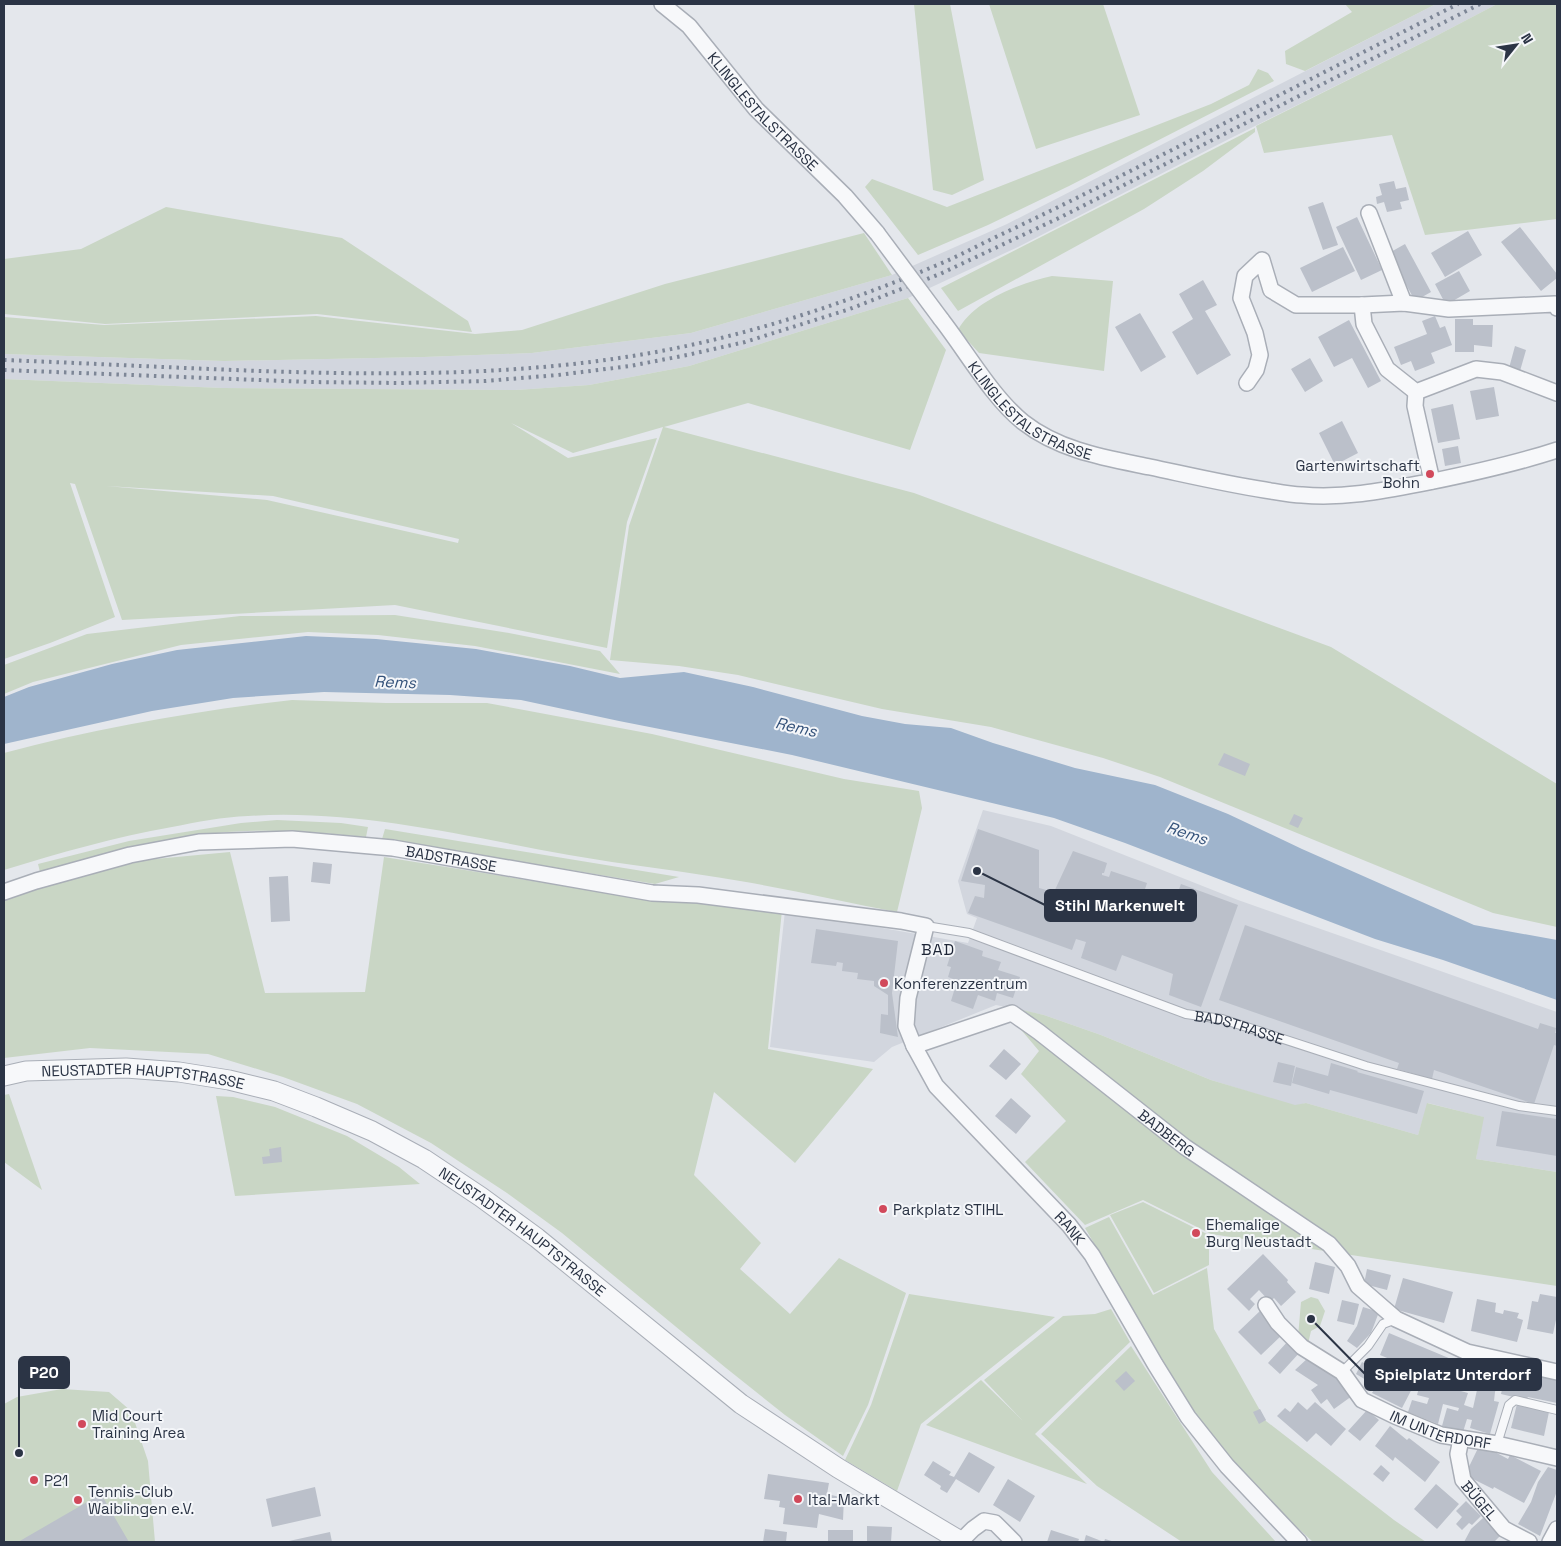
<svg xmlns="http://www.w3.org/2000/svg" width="1561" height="1546" font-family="'Space Grotesk',sans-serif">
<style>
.built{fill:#d2d6de}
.green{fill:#c9d6c5;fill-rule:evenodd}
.water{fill:#9fb4cc}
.building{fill:#bbc0ca}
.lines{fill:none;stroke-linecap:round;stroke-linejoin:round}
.service-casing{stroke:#a9aeb7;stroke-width:10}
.minor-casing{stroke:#a9aeb7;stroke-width:18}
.tertiary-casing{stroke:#a9aeb7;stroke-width:21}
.service{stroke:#f7f8fa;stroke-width:8}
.minor{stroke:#f7f8fa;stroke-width:15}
.tertiary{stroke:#f7f8fa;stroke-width:19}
.rail{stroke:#7d8696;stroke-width:4;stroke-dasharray:2.5 5;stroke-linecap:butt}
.minor-bridge-casing{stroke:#a9aeb7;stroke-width:18;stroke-linecap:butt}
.minor-bridge{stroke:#f7f8fa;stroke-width:15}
.poi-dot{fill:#d1495b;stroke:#f4f6f9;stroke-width:2}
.labels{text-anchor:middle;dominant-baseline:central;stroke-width:4;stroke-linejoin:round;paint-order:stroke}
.street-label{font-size:15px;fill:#2b3445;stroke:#f4f6f9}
.poi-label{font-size:15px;fill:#2b3445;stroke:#f4f6f9;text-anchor:start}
.water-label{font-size:16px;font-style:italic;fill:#34527a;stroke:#f4f6f9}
.neighbourhood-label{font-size:16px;letter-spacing:1px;fill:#1d2536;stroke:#f4f6f9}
.leader{fill:none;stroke:#2b3445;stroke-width:2}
.callout-dot{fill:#2b3445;stroke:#f4f6f9;stroke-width:2}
.callout{fill:#2b3445;stroke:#2b3445;stroke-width:2}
.callout-label{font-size:16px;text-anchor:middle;font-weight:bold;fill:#fff}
</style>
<rect width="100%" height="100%" fill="#e4e7ec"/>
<path class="built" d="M1436,4H1497L1436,36L1229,139L1018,247L908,298L689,366L589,385L516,390L223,388L4,379V354L224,361L424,357L532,353L691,333L892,275L1007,224Z
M983,810L1051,826L1238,900L1557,1012V1172L1476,1159L1483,1117L1428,1103L1418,1135L1306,1103L1295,1106L1211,1080L1101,1035L1044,1015L996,1005L892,1047L874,1062L770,1047L785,911L968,943L977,918L967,914L958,881Z"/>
<path class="green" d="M914,4H950L984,180L952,195L933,190Z
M989,4H1103L1140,115L1036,149Z
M1345,4H1436L1305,71L1286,64L1285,51L1352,12Z
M1497,4H1557V219L1425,235L1392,135L1264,153L1256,126L1436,36Z
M1258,69L1268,73L1274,81L1069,186L988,225L918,255L865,187L872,179L947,207L1211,104L1249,85Z
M1255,128V132L1203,171L1144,209L958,311L941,288Z
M166,207L342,238L468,321L472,332L317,314L105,324L4,314V259L81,249Z
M864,233L892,275L691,333L532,353L424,357L224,361L4,354V317L104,325L316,316L475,334L522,330L665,284Z
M1052,276L1113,281L1104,371L979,353L958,330C974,300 1021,283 1052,276Z
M908,298L946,350L910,450L748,403L664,427L914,493L1331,647L1557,784V927L1493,913L1160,777L1103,758L991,727L882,709L738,675L679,666L610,660L629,526L663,427L573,453L511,423L568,458L657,438L627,522L607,648L395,605L122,620L75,484L70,483L115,617L50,643L4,659V379L223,388L516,390L589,385L689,366ZM106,486L273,496L459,539L458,543L267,500Z
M395,615L509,633L600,651L620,674L475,646L378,635L308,632L181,645L33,682L4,694V665L87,634L240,616Z
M292,700L386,703H487L652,734L844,779L919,791L922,808L897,912C845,902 793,890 740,881C684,871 626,865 569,855C464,836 355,809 248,816C223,817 197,822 172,827C115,837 59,853 4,870V753C98,728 195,711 292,700Z
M277,820L341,823L368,827L366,837C317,832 267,828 218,833C158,839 98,855 40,872L38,864L129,841L241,823Z
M385,829L679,877L655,884L382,839Z
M230,852L265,993L365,992L384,857L652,900L697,893L782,910L768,1049L873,1069L795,1163L714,1092L694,1175L761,1243L740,1269L790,1314L839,1258L906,1293L868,1405L843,1456L785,1415L726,1368L562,1233L507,1193L431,1143L357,1104L283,1077L208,1054L90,1048L4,1058V898L123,862Z
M1018,1009L1044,1015L1101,1035L1211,1080L1295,1105L1306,1103L1418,1135L1427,1103L1484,1117L1476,1159L1557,1172V1286L1211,1234L1143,1200L1085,1225L1025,1162L1066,1121L1021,1074L1039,1051L1012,1019Z
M9,1094L42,1190L4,1162V1095Z
M216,1096L233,1097L275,1107L347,1136L399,1167L420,1184L235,1196Z
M1143,1202L1209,1235V1265L1154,1293L1110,1215Z
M1109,1217L1153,1295L1207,1268L1214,1329L1266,1421L1394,1520L1426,1542H1313L1239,1473L1209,1438L1156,1355L1136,1315L1085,1228Z
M909,1294L1055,1317L921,1424L897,1491L845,1460L871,1405Z
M1311,1297L1318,1299L1325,1311L1320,1326L1311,1331L1308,1344L1298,1337L1301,1302Z
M1111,1309L1130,1342L1035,1434L1087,1484L926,1425L981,1380L1023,1421L984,1380L1063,1316L1095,1314Z
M1131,1346L1212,1472L1276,1542H1182L1097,1486L1041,1434Z
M62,1389L109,1392L131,1411L148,1461L155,1542H4V1404L17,1397Z"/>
<path class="water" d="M306,636L376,639L476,649L570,666L620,678L684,672L753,687L862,716L905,724L951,728L993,743L1075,768L1155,785L1228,814L1302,849L1474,925L1557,940V1000L1443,960L1375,939L1125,843L1054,818L792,755L619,721L521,700L450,695L324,692L233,698L152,711L4,744V697L29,687L112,664L177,650Z"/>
<path class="building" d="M1394,181L1396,189L1406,187L1409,200L1400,202L1402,209L1387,212L1384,202L1377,204L1376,197L1382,195L1379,184Z
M1323,202L1338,245L1323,250L1308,207Z
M1357,217L1382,270L1361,280L1336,227Z
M1520,227L1557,274V278L1541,291L1501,242Z
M1468,231L1482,255L1445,277L1431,253Z
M1405,244L1431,292L1415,301L1389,253Z
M1343,247L1355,271L1312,292L1300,268Z
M1459,271L1470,291L1446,305L1435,284Z
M1203,280L1217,305L1205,311L1231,355L1197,375L1172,332L1193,319L1179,294Z
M1140,313L1166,357L1141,372L1115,327Z
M1435,316L1440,328L1445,326L1452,345L1431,353L1435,363L1428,366L1415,371L1411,361L1401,365L1394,347L1427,334L1422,321Z
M1455,319H1473V325H1493L1492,347L1474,345V352H1455Z
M1349,320L1381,381L1368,388L1352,358L1334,367L1318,337Z
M1515,346L1526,350L1520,371L1509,368Z
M1310,358L1323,381L1305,392L1291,369Z
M1494,387L1499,416L1476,420L1470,391Z
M1453,404L1460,439L1438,443L1431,409Z
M1342,421L1358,453L1335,465L1319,433Z
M1458,446L1461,463L1445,466L1442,449Z
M1224,753L1250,764L1245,776L1218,765Z
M1294,814L1303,818L1298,828L1289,824Z
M978,829L1039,850V888L1054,892L1073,851L1107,863L1104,873H1102V875L1109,877L1111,871L1147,883L1145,889L1175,900L1181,884L1238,905L1201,1007L1169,995L1173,974L1122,955L1116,971L1081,958L1086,942L1076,939L1072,950L968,913L975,896L984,898L985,885L961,881Z
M313,862L332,864L330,884L311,882Z
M288,876L290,921L271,922L269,877Z
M1245,925L1538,1029L1540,1023L1556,1028L1555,1033H1557V1046L1554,1045L1534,1104L1434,1070L1432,1079L1397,1069L1399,1063L1219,1000Z
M816,929L898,941L892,993L898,1037L880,1033L881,1014L888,1015V995L874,986V981L857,979L858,973L842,971L843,963L837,962L836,966L811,963Z
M955,941L983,951L982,956L1001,962L998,970L1020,977L1013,998L997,993L995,1001L978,995L973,1009L951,1001L954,991L950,989L953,979L948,977L951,967L947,966Z
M1004,1049L1021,1064L1006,1080L989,1066Z
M1278,1062L1295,1066L1291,1086L1273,1082Z
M1331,1063L1358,1071L1357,1072L1424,1091L1417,1114L1330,1090L1329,1094L1292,1083L1296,1067L1328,1076Z
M1011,1098L1031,1116L1016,1134L995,1116Z
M1502,1111L1557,1119V1156L1496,1146Z
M281,1147L282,1162L263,1164L262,1157L270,1156L269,1149Z
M1263,1254L1288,1280L1287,1282L1296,1292L1281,1306L1274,1298L1270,1302L1259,1290L1250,1299L1255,1304L1249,1311L1227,1289Z
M1315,1262L1335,1267L1329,1294L1309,1289Z
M1367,1269L1391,1275L1387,1290L1364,1284Z
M1403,1278L1453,1292L1444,1323L1394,1309Z
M1540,1294L1557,1297V1315L1553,1334L1527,1329L1532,1301L1538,1302Z
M1477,1299L1496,1303L1495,1312L1503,1314L1504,1310L1519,1313L1517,1318L1523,1320L1517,1342L1471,1331Z
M1342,1300L1359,1304L1354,1325L1337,1321Z
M1363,1307L1379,1312L1371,1333L1357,1348L1347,1341L1357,1326Z
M1261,1310L1284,1333L1261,1355L1238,1332Z
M1389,1333L1463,1364L1478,1368L1479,1362L1503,1368L1495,1392L1494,1401L1499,1402L1490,1434L1470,1428L1472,1420L1467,1419L1463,1432L1442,1426L1447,1408L1458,1411L1459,1408L1443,1404L1438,1424L1408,1412L1412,1400L1427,1404L1429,1398L1417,1395L1421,1380L1468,1393L1464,1405L1473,1408L1477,1390L1457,1384L1429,1373L1428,1375L1380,1355Z
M1289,1340L1301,1351L1280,1374L1268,1363Z
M1309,1357L1334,1375L1352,1396L1334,1409L1327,1399L1321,1404L1311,1390L1318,1385L1295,1370Z
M1362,1362L1388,1375L1391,1368L1416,1381L1402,1408L1372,1393L1375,1388L1365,1383L1366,1380L1356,1374Z
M1507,1367L1557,1378V1403L1528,1397L1526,1400L1501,1394Z
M1126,1371L1135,1381L1124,1391L1115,1381Z
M1298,1402L1307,1410L1315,1402L1346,1429L1331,1446L1316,1433L1307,1442L1277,1416L1285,1408L1290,1412Z
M1517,1404L1549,1412L1544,1436L1511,1428Z
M1260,1409L1266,1420L1259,1424L1253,1412Z
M1367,1410L1379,1420L1360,1441L1348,1431Z
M1390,1426L1407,1440L1409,1438L1440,1462L1425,1482L1395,1457L1393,1461L1375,1446Z
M1480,1444L1508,1459L1510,1455L1541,1471L1524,1503L1494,1487L1493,1489L1465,1475Z
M969,1452L995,1467L979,1493L956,1479L947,1493L940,1489L941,1486L924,1475L933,1461L951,1472L949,1475L954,1477Z
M1381,1465L1390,1473L1383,1482L1373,1474Z
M1548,1467L1557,1470V1491L1540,1536L1518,1524L1531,1502L1538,1482Z
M768,1474L829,1483L827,1494L844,1498L843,1520L819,1514L817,1528L783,1524L785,1508L779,1507L780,1501L764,1499Z
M1008,1479L1035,1496L1020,1522L993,1505Z
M1436,1484L1459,1504L1437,1529L1414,1509Z
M315,1487L321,1516L272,1527L266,1499Z
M101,1494L129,1542H18Z
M1466,1501L1481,1516L1472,1525L1469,1523L1462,1530L1456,1524L1462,1517L1456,1511Z
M1483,1518L1501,1535L1494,1542H1464L1471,1529Z
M867,1526L892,1527L891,1542H867Z
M765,1529L787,1532L786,1542H763Z
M828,1530H853V1542H828Z
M1051,1530L1079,1539L1078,1542H1047Z
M330,1532L332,1542H289V1541Z
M1086,1535L1104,1542L1105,1539L1115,1542H1084Z"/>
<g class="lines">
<defs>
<g id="service">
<path id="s1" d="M926,926L969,933L1186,1014L1222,1019L1366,1066L1519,1106L1557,1111"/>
<path d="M1342,1372L1368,1346L1383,1324L1396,1319"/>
<path d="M1497,1444L1509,1405L1515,1400L1557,1410"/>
</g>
<g id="minor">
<path id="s2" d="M662,4L689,26L756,109L845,196L877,233"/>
<path d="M1369,213L1404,303"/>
<path d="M1362,305L1364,324L1387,369L1416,392L1476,369L1502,372L1557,393"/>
<path id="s3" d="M941,319C966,351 992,397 1023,422C1060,451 1106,458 1150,467C1188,475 1226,484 1265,490C1277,492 1290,495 1302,495C1345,499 1387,490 1429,482C1473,473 1515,464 1557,450"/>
<path d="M1247,383L1256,370L1260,355L1255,333L1241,298L1245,276L1262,260L1271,290L1296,305H1362L1404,303L1449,309L1555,304L1557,308"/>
<path d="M1416,392L1415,406L1432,481"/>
<path id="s4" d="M4,892L36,881L130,855L199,842L292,839L393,848L652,893L698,895L901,921L926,926L908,998L906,1026L914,1046L936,1086L1069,1225L1092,1255L1155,1364L1188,1417L1227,1466L1299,1542"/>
<path id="s5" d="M914,1046L1012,1013L1039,1032L1185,1147L1329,1244L1348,1266L1358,1286L1396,1319L1467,1352L1557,1372"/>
<path id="s6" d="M1266,1305L1278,1323L1302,1347L1342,1372L1362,1400L1395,1416L1441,1435L1497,1444L1557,1458"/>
<path id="s7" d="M1461,1439L1458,1454L1463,1480L1504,1529L1529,1542"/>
<path d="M960,1542L973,1529L984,1521L995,1523L1014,1542"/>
<path d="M1550,1542L1557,1529"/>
</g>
<g id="tertiary">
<path id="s8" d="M4,1076L26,1071L126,1068L179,1072L229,1080L274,1091L316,1107L372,1131L424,1159L481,1197L537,1238L741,1404L838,1468L962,1542"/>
</g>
</defs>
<use href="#service" class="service-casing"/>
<use href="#minor" class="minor-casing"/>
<use href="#tertiary" class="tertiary-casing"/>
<use href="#service" class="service"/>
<use href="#minor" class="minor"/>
<use href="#tertiary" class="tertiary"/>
<path class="rail" d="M4,360C81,363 158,367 234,370C365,375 496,377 626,357C732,341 836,307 935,266C957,257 977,246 998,236C1049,212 1099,187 1150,161C1253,109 1355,56 1458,4
M4,370L310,382L399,383L485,381L558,375L630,366L687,355L745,342L847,310L940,274L1061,217L1480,4"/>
<defs>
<path id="minor-bridge" d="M877,233L941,319"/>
</defs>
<use href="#minor-bridge" class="minor-bridge-casing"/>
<use href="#minor-bridge" class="minor-bridge"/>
</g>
<g class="poi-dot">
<circle cx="1430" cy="474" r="5"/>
<circle cx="884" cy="983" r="5"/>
<circle cx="883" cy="1209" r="5"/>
<circle cx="1196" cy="1233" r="5"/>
<circle cx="82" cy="1424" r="5"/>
<circle cx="34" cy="1480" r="5"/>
<circle cx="798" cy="1499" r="5"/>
<circle cx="78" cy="1500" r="5"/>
</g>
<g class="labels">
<g class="street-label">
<text stroke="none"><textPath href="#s2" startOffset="148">KLINGLESTALSTRASSE</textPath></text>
<text stroke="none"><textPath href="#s3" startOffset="131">KLINGLESTALSTRASSE</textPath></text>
<text stroke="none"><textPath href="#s4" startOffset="455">BADSTRASSE</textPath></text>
<text stroke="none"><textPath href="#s1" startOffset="330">BADSTRASSE</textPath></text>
<text stroke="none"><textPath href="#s8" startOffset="140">NEUSTADTER HAUPTSTRASSE</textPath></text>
<text stroke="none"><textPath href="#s5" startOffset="299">BADBERG</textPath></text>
<text stroke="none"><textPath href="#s4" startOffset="1300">RANK</textPath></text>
<text stroke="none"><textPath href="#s8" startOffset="560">NEUSTADTER HAUPTSTRASSE</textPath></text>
<text stroke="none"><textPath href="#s6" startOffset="222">IM UNTERDORF</textPath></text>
<text stroke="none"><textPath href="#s7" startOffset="68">BÜGEL</textPath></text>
</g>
<g class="poi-label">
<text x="1420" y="465" text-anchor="end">Gartenwirtschaft<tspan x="1420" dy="17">Bohn</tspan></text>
<text x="894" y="983">Konferenzzentrum</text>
<text x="893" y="1209">Parkplatz STIHL</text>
<text x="1206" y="1224">Ehemalige<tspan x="1206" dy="17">Burg Neustadt</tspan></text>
<text x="92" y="1415">Mid Court<tspan x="92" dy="17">Training Area</tspan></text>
<text x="44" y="1480">P21</text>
<text x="88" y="1491">Tennis-Club<tspan x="88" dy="17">Waiblingen e.V.</tspan></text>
<text x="808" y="1499">Ital-Markt</text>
</g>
<g class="water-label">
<text transform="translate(395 682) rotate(2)">Rems</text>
<text transform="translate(796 727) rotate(13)">Rems</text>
<text transform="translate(1187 833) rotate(19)">Rems</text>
</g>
<g class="neighbourhood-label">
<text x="938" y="949">BAD</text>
</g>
</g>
<path class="leader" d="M977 871L1045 905M19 1453L19 1372M1311 1319L1365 1374"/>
<g class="callout-dot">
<circle cx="977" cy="871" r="5"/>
<circle cx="19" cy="1453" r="5"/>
<circle cx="1311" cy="1319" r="5"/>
</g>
<g class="callout">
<rect x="1045" y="890" width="151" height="31" rx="5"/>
<rect x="19" y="1357" width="50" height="31" rx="5"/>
<rect x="1365" y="1359" width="176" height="31" rx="5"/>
</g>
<g class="callout-label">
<text x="1120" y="911">Stihl Markenwelt</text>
<text x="44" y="1378">P20</text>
<text x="1453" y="1380">Spielplatz Unterdorf</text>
</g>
<rect width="1561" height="1546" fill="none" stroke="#2b3445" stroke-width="10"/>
<g transform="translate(1516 45) rotate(60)" stroke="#f4f6f9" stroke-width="4" paint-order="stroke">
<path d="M0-4L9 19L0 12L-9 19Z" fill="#2b3445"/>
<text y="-8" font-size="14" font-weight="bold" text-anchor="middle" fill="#2b3445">N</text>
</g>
</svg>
